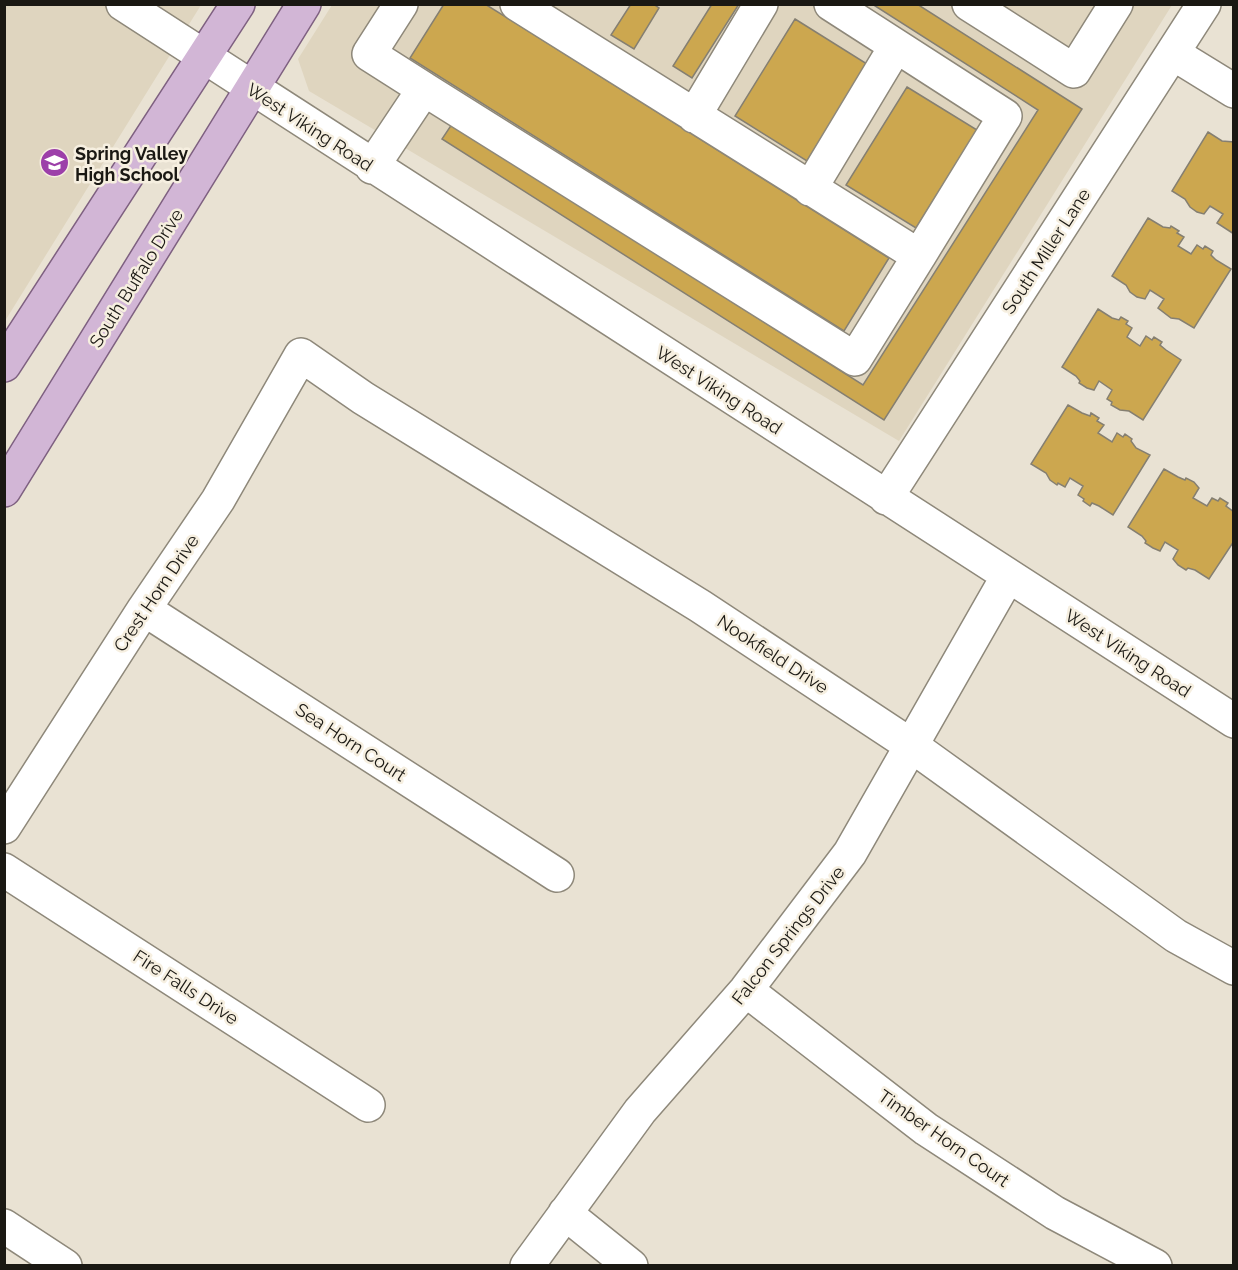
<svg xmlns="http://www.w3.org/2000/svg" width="1238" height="1270" font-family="Raleway,sans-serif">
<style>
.built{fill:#dfd5bf}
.building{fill:#cca74f;stroke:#857f71;stroke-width:1.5}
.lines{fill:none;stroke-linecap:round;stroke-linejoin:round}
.minor-casing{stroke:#8e887a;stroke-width:36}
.major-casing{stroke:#7e6080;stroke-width:36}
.minor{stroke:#fff;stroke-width:33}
.major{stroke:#d2b6d6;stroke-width:33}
.labels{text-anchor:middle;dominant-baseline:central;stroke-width:5;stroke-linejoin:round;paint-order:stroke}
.street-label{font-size:18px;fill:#1a1813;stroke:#f6efe0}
.poi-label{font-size:18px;font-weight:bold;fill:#1a1813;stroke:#f6efe0;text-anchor:start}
</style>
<rect width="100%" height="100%" fill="#e9e2d3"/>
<path class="built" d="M5,5H201L5,321Z
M332,5H1172L899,441L309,91L298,59Z"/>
<path class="building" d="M444,4H485L889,258L844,331L410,58Z
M631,4H653L659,8L634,49L611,35Z
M712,4H739L692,78L673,66Z
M872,4H917L1082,109L884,420L442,139L452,124L863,385L1038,110Z
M795,19L867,64L807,161L735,116Z
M907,87L977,130L916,228L846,185Z
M1208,132L1222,141L1234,142V234L1217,223L1223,214L1210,206L1204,214L1197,212L1190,207L1185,199L1172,191Z
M1148,218L1163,227L1170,228L1171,226L1179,231L1177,233L1184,237L1178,246L1191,254L1197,245L1203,249L1205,246L1213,251L1211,255L1216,260L1231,269L1194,328L1179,319L1171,318L1158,308L1164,299L1150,290L1145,299L1137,297L1130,292L1126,285L1112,276Z
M1098,309L1112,318L1119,320L1121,317L1128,321L1126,324L1132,328L1127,337L1140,346L1146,336L1152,340L1154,337L1162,342L1160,345L1166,350L1181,360L1143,420L1129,411L1120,410L1111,405L1112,402L1107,399L1112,390L1099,381L1094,390L1087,388L1079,383L1080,381L1076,376L1062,367Z
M1068,405L1082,413L1090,416L1091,413L1099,418L1097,421L1104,425L1098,433L1112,442L1117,433L1123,437L1125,434L1132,439L1131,441L1136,448L1150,455L1113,515L1099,506L1092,503L1090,506L1083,501L1084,499L1078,495L1083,486L1070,478L1065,487L1058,483L1057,485L1050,480L1046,473L1031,464Z
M1164,469L1178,477L1185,480L1186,478L1194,482L1199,488L1193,498L1207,506L1212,498L1218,501L1220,498L1228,503L1226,506L1234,512V541L1209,579L1195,570L1188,568L1186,570L1178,565L1173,559L1178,550L1165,542L1160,551L1153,548L1145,543L1146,541L1142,536L1128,527Z"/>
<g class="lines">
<defs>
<path id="minor" d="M123,4L1234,721
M831,4L1005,116L919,256
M969,4L1074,71L1116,4
M1174,54L1234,91
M424,89L855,359L919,256L517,4
M694,116L761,4
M372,167L424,89L369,54L401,4
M810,189L896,46
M886,498L1204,4
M144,609L557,875
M4,827L144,609L218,500L301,355L363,398L700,606L912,746L1176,936L1234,968
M4,870L368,1105
M746,990L926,1129L1055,1213L1155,1266
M565,1213L631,1266
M4,1226L65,1266
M527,1266L640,1111L746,990L850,853L1008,576"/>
<path id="major" d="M4,365L238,4
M4,490L304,4"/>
</defs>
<use href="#minor" class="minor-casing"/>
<use href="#major" class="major-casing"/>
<use href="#minor" class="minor"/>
<use href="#major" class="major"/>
</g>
<defs>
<symbol id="school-disc" viewBox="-11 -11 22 22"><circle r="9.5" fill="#9c3fa9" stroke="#f6efe0"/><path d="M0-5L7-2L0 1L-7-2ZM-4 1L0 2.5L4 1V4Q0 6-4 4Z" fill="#fff"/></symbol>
</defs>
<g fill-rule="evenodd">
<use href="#school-disc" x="38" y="146" width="33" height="33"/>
</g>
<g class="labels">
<g class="street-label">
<text transform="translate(310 127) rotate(33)">West Viking Road</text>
<text transform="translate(1046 251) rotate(-57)">South Miller Lane</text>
<text transform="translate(136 278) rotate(-58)">South Buffalo Drive</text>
<text transform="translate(719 390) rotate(33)">West Viking Road</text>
<text transform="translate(156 593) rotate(-56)">Crest Horn Drive</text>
<text transform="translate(1128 653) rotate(33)">West Viking Road</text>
<text transform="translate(773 654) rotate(33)">Nookfield Drive</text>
<text transform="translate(351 742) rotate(33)">Sea Horn Court</text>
<text transform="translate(788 935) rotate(-52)">Falcon Springs Drive</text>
<text transform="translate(186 987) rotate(33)">Fire Falls Drive</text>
<text transform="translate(944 1138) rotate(35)">Timber Horn Court</text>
</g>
<g class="poi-label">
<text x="75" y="153">Spring Valley<tspan x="75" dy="21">High School</tspan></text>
</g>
</g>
<rect width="1238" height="1270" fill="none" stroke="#1a1813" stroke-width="12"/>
</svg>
